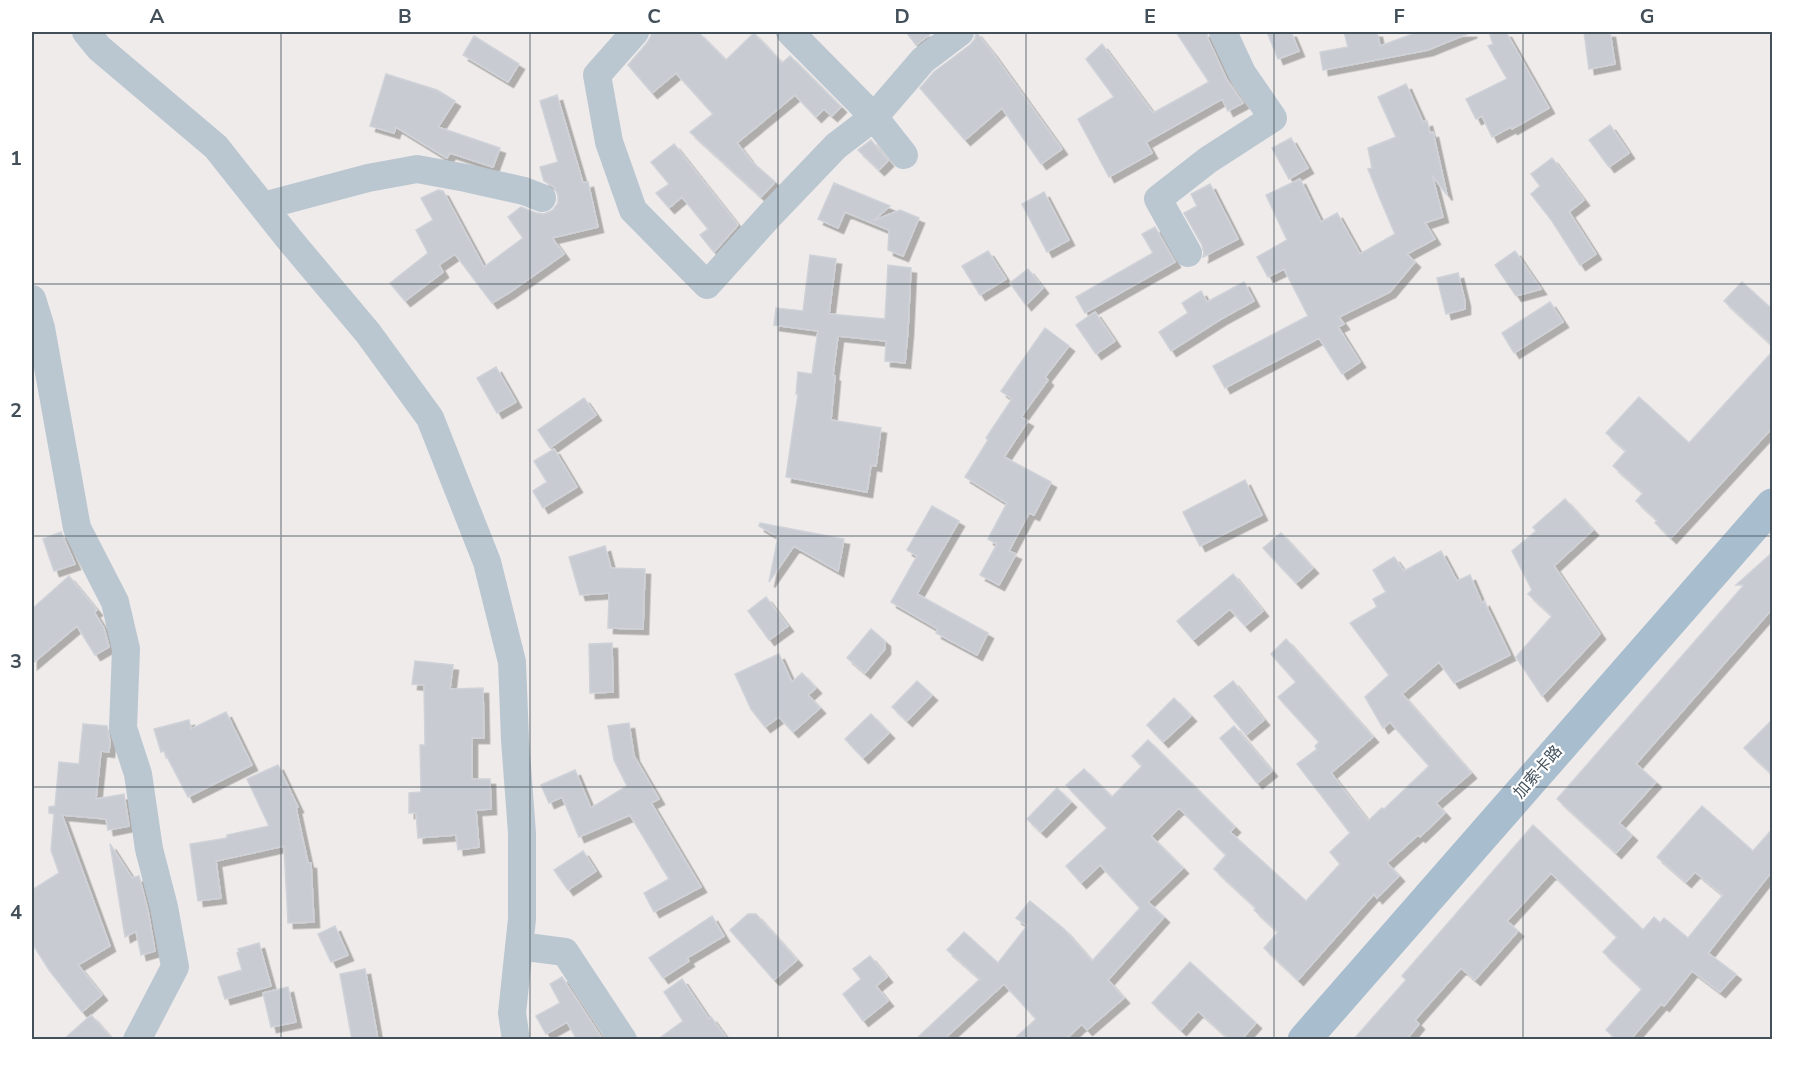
<svg xmlns="http://www.w3.org/2000/svg" width="1804" height="1071" font-family="'Nunito Sans','Noto Sans SC',sans-serif">
<style>
.building{fill:#c8cbd1;stroke:#cfd2d8;stroke-width:1.5;filter:url(#shadow)}
.lines{fill:none;stroke-linecap:round;stroke-linejoin:round}
.minor{stroke:#bbc7d0;stroke-width:28}
.major{stroke:#a8bdce;stroke-width:33}
.grid{fill:none;stroke:#43505a;stroke-width:1.5;stroke-opacity:0.55}
.labels{text-anchor:middle;dominant-baseline:central;stroke-width:4.5;stroke-linejoin:round;paint-order:stroke}
.street-label{font-size:16px;fill:#43505a;stroke:#fff}
.neatline{fill:none;stroke:#43505a;stroke-width:2}
.grid-label{font-size:20px;text-anchor:middle;font-weight:bold;fill:#43505a}
</style>
<defs>
<filter id="shadow"><feDropShadow dx="5.5" dy="5.5" stdDeviation="0" flood-color="#0004"/></filter>
</defs>
<rect width="100%" height="100%" fill="#efebeb"/>
<path class="building" d="M651,32H698L726,60L754,33L782,63L790,56L841,107L832,116L824,109L816,117L795,95L737,143L751,161L775,182L761,197L690,132L713,114L676,73L652,93L628,65L647,43L651,36Z
M906,32H933L916,45Z
M976,32L992,52L1062,149L1041,164L1002,108L965,140L920,88L934,72L970,45L975,39Z
M1176,32H1207L1208,39L1227,80L1243,103L1228,111L1222,99L1146,142L1152,153L1109,177L1078,119L1114,97L1086,59L1102,44L1153,113L1209,82Z
M1267,32H1291L1299,51L1278,59Z
M1344,32H1377L1380,46L1418,32H1472L1428,50L1323,70L1320,52L1348,47Z
M1489,32H1506L1549,108L1512,129L1511,127L1492,137L1482,116L1476,119L1466,99L1507,79L1488,46L1493,44Z
M1584,32H1610L1615,64L1589,69Z
M474,36L519,64L508,82L463,55Z
M386,74L437,90L455,101L438,127L500,148L493,167L450,153L447,158L445,157L396,127L394,133L370,126Z
M1406,84L1423,122L1427,121L1430,133L1433,132L1447,195L1432,175L1443,217L1425,223L1435,239L1407,254L1415,262L1390,292L1339,317L1344,324L1338,327L1360,362L1342,374L1319,338L1225,388L1213,366L1308,316L1284,269L1268,277L1257,257L1287,240L1266,195L1300,179L1321,222L1337,213L1360,254L1395,234L1380,199L1368,169L1372,168L1368,148L1396,137L1378,97Z
M557,95L583,183L588,182L598,227L552,238L564,254L510,292L492,303L455,254L439,265L443,272L405,301L390,283L428,253L416,230L433,220L421,198L438,190L443,191L484,267L523,238L508,217L521,207L536,213L544,214L553,210L558,203V195L554,187L544,181L540,167L558,162L540,101Z
M1610,125L1629,153L1609,167L1589,140Z
M1291,138L1308,168L1289,179L1272,148Z
M871,140L888,161L879,170L858,150Z
M674,144L738,225L714,252L700,235L708,229L682,197L669,208L656,193L669,184L651,162Z
M1552,158L1584,200L1569,212L1596,254L1580,265L1552,221L1531,194L1540,186L1531,174Z
M834,183L890,206L873,221L900,210L919,218L903,256L888,250L889,230L845,212L838,228L818,219Z
M1210,184L1238,239L1203,257L1204,253L1202,245L1184,213L1197,206L1191,194Z
M1044,192L1069,240L1047,252L1022,204Z
M1155,227L1175,262L1085,313L1076,297L1153,253L1142,234Z
M988,251L1006,279L980,295L962,266Z
M1515,251L1541,289L1516,296L1495,265Z
M810,255L836,259L829,314L885,319L888,265L911,268L908,330L905,363L885,361L886,341L838,336L833,375L835,376L831,420L881,428L876,466L871,465L867,492L786,477L798,394H796L798,372L812,374L818,331L774,325L776,308L803,311Z
M1028,269L1043,288L1026,305L1010,283Z
M1458,273L1465,301V309L1446,314L1437,278Z
M1244,282L1254,301L1221,319L1171,351L1159,332L1188,313L1182,303L1201,291L1207,302Z
M1742,282L1773,310V346L1724,301Z
M1550,302L1563,322L1514,353L1502,333Z
M1095,312L1115,341L1096,354L1076,325Z
M1045,328L1069,346L1045,377L1048,380L1021,417L1028,421L1004,457L1051,482L1034,515L1029,513L1009,551L1016,554L999,585L980,575L997,544L988,539L1007,503L965,477L988,440L986,438L1012,399L1001,391Z
M1773,351V427L1671,538L1655,523L1657,520L1636,501L1643,493L1613,466L1626,451L1606,433L1639,397L1689,443Z
M496,367L516,402L497,413L477,378Z
M584,398L596,415L550,448L538,430Z
M554,449L577,487L543,508L533,491L547,482L534,461Z
M1245,480L1262,515L1200,546L1183,512Z
M1565,499L1593,530L1554,566L1600,634L1542,696L1516,657L1552,616L1528,594L1532,590L1512,551L1536,531L1533,527Z
M932,506L959,521L917,594L988,633L977,655L936,633L938,629L891,602L917,556L907,550Z
M760,523L844,539L838,571L794,546L769,582L778,537L759,526Z
M61,532L75,564L54,571L43,539Z
M1281,533L1313,568L1296,583L1263,548Z
M605,546L611,568L645,569L643,629L608,628L609,593L580,595L569,557Z
M1441,551L1457,581L1470,575L1482,603L1484,601L1510,655L1454,683L1439,662L1402,694L1471,773L1436,803L1445,813L1420,837L1418,835L1387,863L1399,876L1377,898L1374,894L1298,980L1264,948L1278,932L1254,910L1256,908L1214,869L1226,855L1179,808L1151,836L1183,868L1148,902L1164,917L1108,980L1124,998L1087,1030L1082,1024L1065,1040H1013L1036,1019L1004,984L943,1040H915L980,979L947,950L964,932L998,963L1027,926L1016,918L1030,901L1064,929L1092,961L1140,908L1100,865L1081,883L1066,866L1107,828L1066,785L1084,769L1112,797L1142,766L1132,756L1148,740L1235,827L1230,832L1306,901L1340,864L1330,852L1350,833L1297,764L1317,749L1315,746L1319,742L1278,697L1296,682L1271,654L1286,639L1373,737L1331,773L1368,821L1382,808L1384,809L1429,766L1390,722L1383,728L1365,697L1389,675L1350,623L1377,607L1373,599L1386,592L1373,570L1394,557L1404,571Z
M1773,552V608L1636,764L1656,782L1619,823L1632,835L1616,853L1557,799L1744,585H1736Z
M1233,574L1263,611L1245,626L1230,609L1193,640L1177,621Z
M69,576L97,610L94,612L104,628L109,647L95,655L77,626L32,664V609Z
M766,597L788,626L769,640L748,611Z
M871,629L885,641V649L865,673L847,658Z
M612,643L613,692L590,693L589,644Z
M779,654L792,682L802,673L816,688L808,695L820,708L793,732L779,717L765,727L751,709L735,674Z
M415,661L453,665L450,689L483,688L484,738H472V779H490L491,809L476,810L479,847L458,850L456,835L418,838L416,813H409V793L421,792L420,745H425L424,685L412,684Z
M917,681L932,695L907,721L892,707Z
M1233,681L1264,720L1246,735L1214,696Z
M1174,698L1191,716L1163,742L1147,725Z
M226,712L252,765L188,797L164,751L161,752L154,729L189,720L191,729Z
M871,714L889,733L863,758L845,739Z
M1773,719V775L1744,748Z
M629,723L634,756L659,799L651,803L701,887L654,912L644,893L669,879L630,815L579,837L562,797L549,803L541,785L575,770L591,808L627,786L614,760L608,726Z
M83,724L107,726L110,741L109,752L101,751L96,799L124,794L129,826L108,830L106,819L62,815L110,946L78,965L102,995L82,1012L49,970L32,943V890L59,873L51,850L54,814L49,813V807L55,806L59,762L79,764Z
M1234,726L1272,771L1257,783L1220,738Z
M278,765L298,807L296,808L308,863H311L314,922L288,923L284,846L216,861L221,898L198,901L190,844L227,838V835L269,826L247,779Z
M1057,788L1071,802L1041,832L1027,819Z
M1702,806L1753,851L1773,828V870L1708,953L1736,974L1720,992L1692,971L1664,1006L1661,1004L1630,1040H1617L1606,1030L1642,989L1603,952L1617,937L1551,873L1507,921L1518,931L1475,980L1461,968L1415,1020L1419,1024L1406,1040H1353L1406,980L1402,976L1533,825L1643,930L1654,917L1660,923L1664,918L1688,938L1723,895L1695,872L1686,882L1657,857Z
M110,844L132,878L139,876L148,911L155,951L141,955L136,931L125,937Z
M583,851L596,871L568,890L554,870Z
M748,914H756L797,960L774,980L730,930Z
M712,916L724,936L687,958L689,961L663,978L649,958Z
M335,926L348,955L331,962L318,934Z
M259,943L271,986L225,999L218,977L242,970L237,953L239,952L238,949Z
M870,956L887,977L876,986L888,1001L863,1021L843,994L861,979L853,969Z
M1190,962L1256,1023L1241,1040H1230L1198,1011L1181,1030L1152,1003Z
M365,969L372,1006L378,1040H352L340,974Z
M562,977L603,1040H577L567,1022L546,1034L536,1016L560,1003L550,984Z
M682,979L709,1019L711,1017L728,1040H657L683,1021L664,992Z
M288,987L296,1022L271,1027L263,993Z
M91,1015L113,1040H63Z"/>
<g class="lines">
<path class="minor" d="M86,32L99,48L216,147L289,239L368,333L430,418L487,562L512,662L515,740L522,833V919L512,1013L516,1040
M635,32L597,75L609,142L633,210L707,285L770,215L836,146L874,117L923,60L960,32
M790,32L874,117L904,155
M263,206L368,178L417,169L466,178L524,191L542,198
M1188,253L1158,199L1208,160L1273,118L1242,73L1223,32
M32,299L41,328L77,528L115,602L126,649L123,728L138,774L149,849L164,907L175,967L137,1040
M519,946L565,952L623,1040"/>
<path class="major" d="M1304,1040L1772,505"/>
</g>
<path class="grid" d="M281,32V1040M530,32V1040M778,32V1040M1026,32V1040M1274,32V1040M1523,32V1040M32,284H1772M32,536H1772M32,787H1772"/>
<g class="labels">
<g class="street-label">
<text transform="translate(1538 772) rotate(-49)">加索卡路</text>
</g>
</g>
<rect width="1804" height="1071" fill="none" stroke="#ffffff" stroke-width="66"/>
<rect x="33" y="33" width="1738" height="1005" class="neatline"/>
<g class="grid-label">
<text x="157" y="23">A</text>
<text x="405" y="23">B</text>
<text x="654" y="23">C</text>
<text x="902" y="23">D</text>
<text x="1150" y="23">E</text>
<text x="1399" y="23">F</text>
<text x="1647" y="23">G</text>
<text x="16" y="165">1</text>
<text x="16" y="417">2</text>
<text x="16" y="668">3</text>
<text x="16" y="919">4</text>
</g>
</svg>
